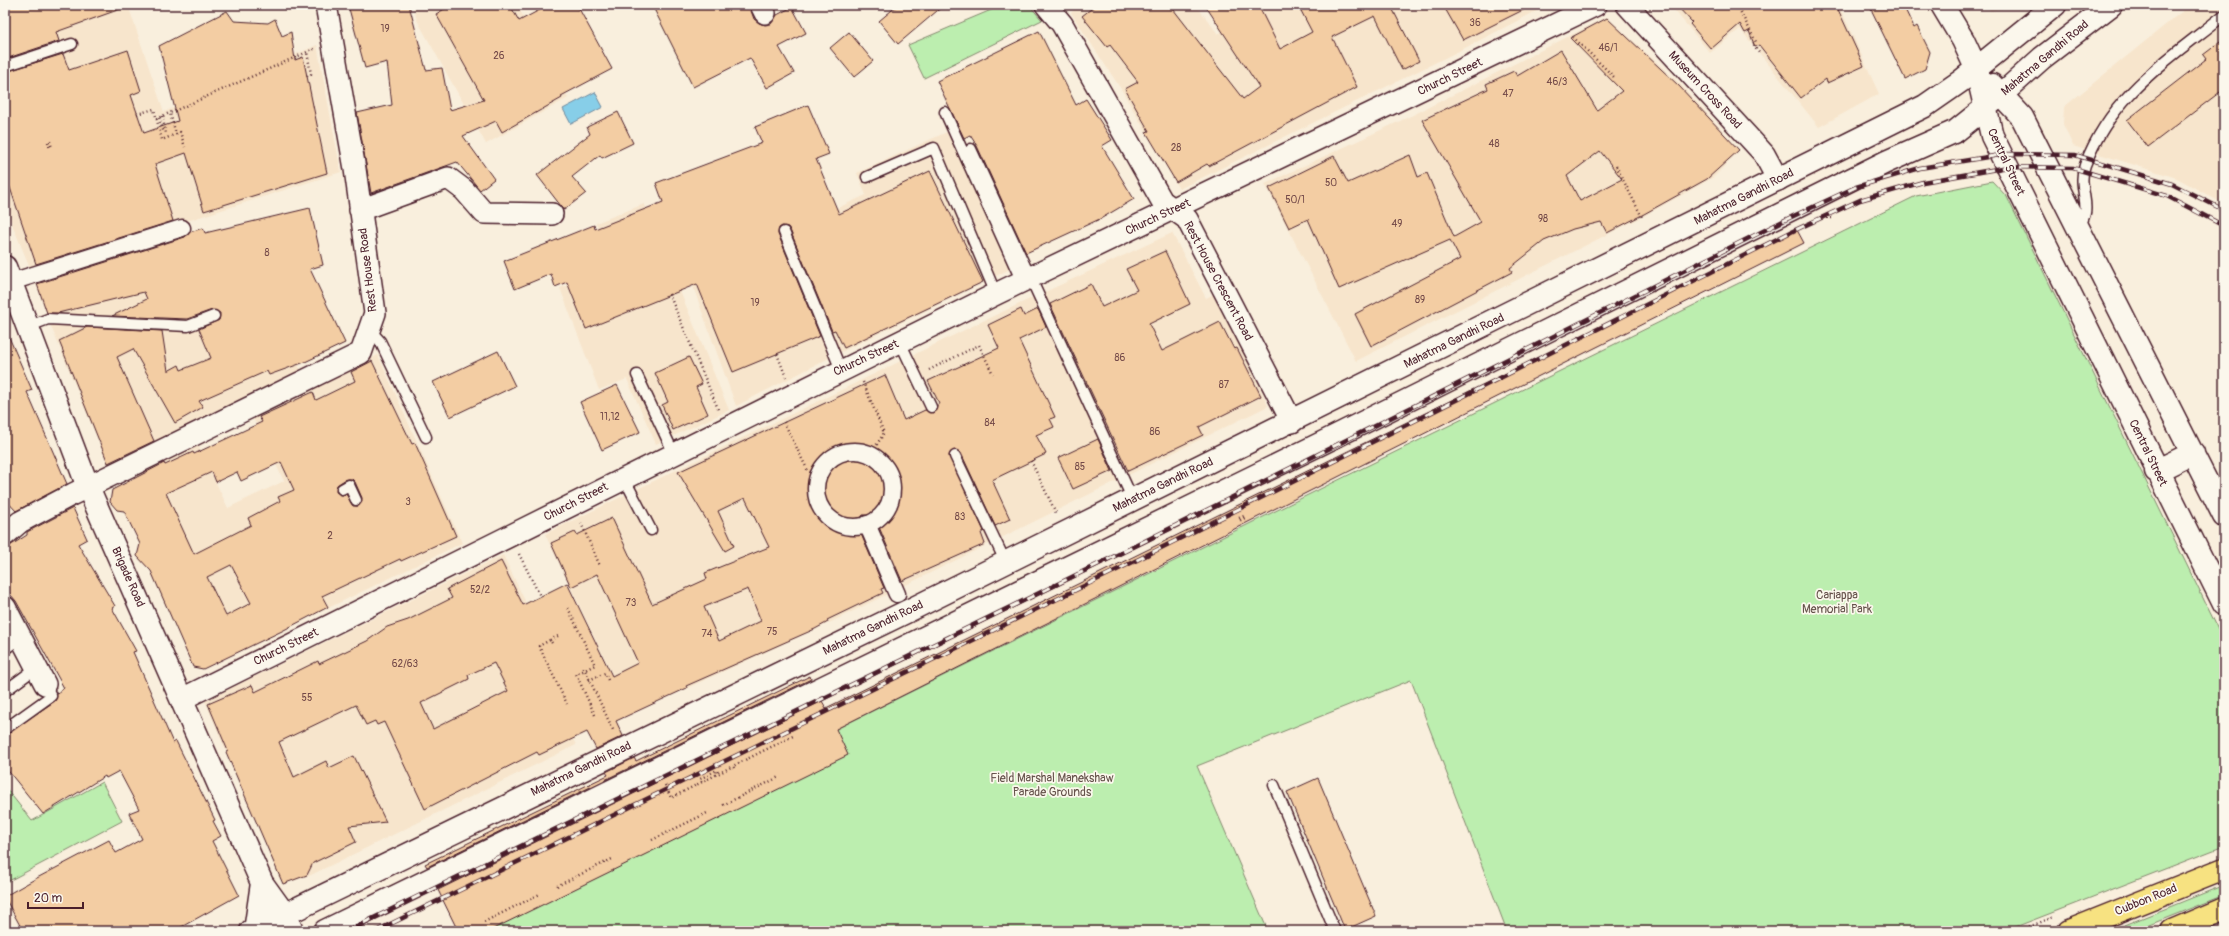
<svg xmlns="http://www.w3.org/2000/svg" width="2229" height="936" font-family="Pangolin,sans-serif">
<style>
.built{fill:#f7e5cc}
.green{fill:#bceeaf;stroke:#83866d}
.water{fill:#87cee8;stroke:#6f889c}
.building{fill:#f3cda3;stroke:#4a1f2b;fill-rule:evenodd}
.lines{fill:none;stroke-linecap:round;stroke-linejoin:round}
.service-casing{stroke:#4a1f2b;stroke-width:13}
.pedestrian-casing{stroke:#4a1f2b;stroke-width:19}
.minor-casing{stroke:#4a1f2b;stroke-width:24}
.secondary-casing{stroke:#4a1f2b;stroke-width:25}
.primary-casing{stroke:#4a1f2b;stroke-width:25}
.path{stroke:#4a1f2b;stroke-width:2.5;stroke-dasharray:1 3;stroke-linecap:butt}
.service{stroke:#fbf7ec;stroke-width:10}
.pedestrian{stroke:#fbf7ec;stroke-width:16}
.minor{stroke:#fbf7ec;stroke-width:21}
.secondary{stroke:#fbf7ec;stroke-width:22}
.primary{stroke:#f7e281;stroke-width:22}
.rail-casing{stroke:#4a1f2b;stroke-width:4.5}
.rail{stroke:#fbf7ec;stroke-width:3;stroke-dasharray:9;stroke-linecap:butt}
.labels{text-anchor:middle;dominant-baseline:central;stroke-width:3.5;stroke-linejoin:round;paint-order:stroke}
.number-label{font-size:10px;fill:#744a49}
.street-label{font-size:12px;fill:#4a1f2b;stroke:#fbf7ec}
.park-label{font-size:12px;fill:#66534c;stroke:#fbf7ec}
</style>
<rect width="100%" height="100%" fill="#f9efdd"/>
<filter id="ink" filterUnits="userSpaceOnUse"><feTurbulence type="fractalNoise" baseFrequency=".025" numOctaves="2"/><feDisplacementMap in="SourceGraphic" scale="8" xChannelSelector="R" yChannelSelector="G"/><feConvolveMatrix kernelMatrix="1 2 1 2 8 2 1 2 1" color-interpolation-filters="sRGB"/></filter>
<g filter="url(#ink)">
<path class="built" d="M5,5H128L164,112L317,45L341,172L187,221L216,314L265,295L302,373L108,465L48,319L33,275L5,207Z
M413,5H517L568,98L486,144L417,20Z
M1078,5H1196L1218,34L1265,5H1543L1540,9L1461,50L1179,189L1121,89L1071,13Z
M1670,5H1839L1879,94L1819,127L1740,29L1710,53Z
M1986,5H2012L1991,11Z
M2190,5H2224V204L2177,178L2073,146L2063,124L2064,107Z
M1607,17L1680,84L1737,147V153L1714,177L1642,217L1356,361L1265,184L1413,115Z
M949,131L1012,268L835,355L736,406L686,267L781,230L787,231L866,195L857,173Z
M644,204L729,410L656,444L627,379L599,390L560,288L613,267L596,223Z
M1172,233L1206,298L1218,292L1268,406L829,623L631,714L545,534L987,319Z
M378,355L462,543L203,669L193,667L152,575L151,566H145L137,556L140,544L124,509L120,510L112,490L197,443L228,508L284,481L252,416Z
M503,555L526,603L511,611L576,745L309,876L289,882L280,879L205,701Z"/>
<path class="green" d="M1003,5H1029L1042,20L924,78L908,45Z
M1992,181L2007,197L2224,641V846L2005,931H1507L1411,680L1197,766L1268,931H489L836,729L1253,522L1916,196Z
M102,782L122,821L5,883V787L32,821Z
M2224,885V895L2134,931H2110Z"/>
<path class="water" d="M595,92L603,107L571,124L563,109Z"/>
<path class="building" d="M5,5H125L126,7L56,32L59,41L5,59Z
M348,5H409L426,70L442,68L450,110L484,100L436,14L451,5H510L519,21L549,5H577L612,69L561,96L562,98L502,132L496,121L463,136L494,179L480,190L457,162L371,193L357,113L392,105L387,62L365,68Z
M652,5H749L754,19L759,23L765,25L771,24L777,15L792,7L806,33L779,47L794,73L767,88L750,58L693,87Z
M898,5H944L898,44L879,21Z
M1096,5H1170L1243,99L1259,87L1205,5H1258L1280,49L1312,32L1298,5H1398L1392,8L1419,61L1402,70L1375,16L1332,37L1357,87L1209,166L1207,164L1176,182L1146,132L1149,131L1125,89L1138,82L1110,45L1107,47L1082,16Z
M1443,5H1533L1463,40Z
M1676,5H1836L1864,66L1827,83L1826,79L1801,98L1759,45L1755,47L1749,31L1745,33L1740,24L1711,49L1690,24L1692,22Z
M1869,5H1903L1914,28L1917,26L1930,52L1925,69L1905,79Z
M227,11L234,21L268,23L275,19L282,36L291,32L295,60L303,57L327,173L204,211L186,153L155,164L173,221L36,264L5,173V72L63,54L69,70L128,50L141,91L131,95L144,133L178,121L159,46Z
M1607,18L1679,86L1739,150L1707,179L1644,214L1607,233L1601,222L1573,229L1544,241L1510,268L1512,272L1371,346L1355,314L1460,259L1450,240L1339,289L1308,219L1289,228L1269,188L1334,156L1348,183L1410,155L1418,177L1427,173L1454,237L1481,222L1422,120L1488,89L1486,84L1514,71L1517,76L1561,50L1597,110L1622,91L1570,38ZM1600,151L1622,179L1580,201L1567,176Z
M1039,31L1076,105L1086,99L1112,140L1102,146L1134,199L1102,218L1026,253L977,146L970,135L964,138L937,81Z
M849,32L873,61L854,77L830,48Z
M2224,39V89L2148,147L2127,120L2206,59L2203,55Z
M808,105L829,154L816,159L839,214L930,171L983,282L844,348L835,330L832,331L790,230L788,227L782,226L779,228L778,234L820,336L733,372L697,284L586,329L567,282L555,287L551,274L515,289L504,261L594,225L595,229L663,202L656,183L762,143L755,127Z
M618,112L633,143L602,158L600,155L572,177L586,193L564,210L537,175L590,134L587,127Z
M310,208L323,265L310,269L345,343L305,362L269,375L267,371L199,401L203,407L175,423L133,349L117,357L154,441L108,463L59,341L87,327L162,331L168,371L179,365L181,370L211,358L199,329L219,320L220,313L212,310L187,319L112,316L147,299L144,292L58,313H47L37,284L185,237L190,232L203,228L205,233Z
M1797,230L1804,243L836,729L848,755L489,931H458L438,890L822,701L826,708Z
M1165,251L1190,304L1149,324L1162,351L1220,322L1234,349L1237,348L1261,396L1199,427L1203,435L1128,471L1050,304L1091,284L1102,307L1137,290L1126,269Z
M1021,309L1024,316L1038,309L1046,327L1019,340L1055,417L1050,419L1054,427L1036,435L1046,454L992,480L1010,519L995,526L961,453L955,450L949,455L984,531L981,533L985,544L902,581L876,520L868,515H863L858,522V527L884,588L881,589L883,593L827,620L828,622L815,629L686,686L687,688L616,721L623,736L596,749L587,732L539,755L537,752L425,809L384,722L377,725L375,721L366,725L356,705L279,742L294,777L326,761L329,768L354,756L386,822L349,826L356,842L313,863L307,875L283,884L226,752L228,751L208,704L252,685L255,692L318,661L319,664L367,641L387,627L408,620L452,598L447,589L501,561L523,605L567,583L612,676L638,663L597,574L571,587L551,543L575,532L577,535L612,518L652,604L707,579L705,573L769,547L745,498L718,511L734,546L725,551L678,472L885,375L904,420L925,410L933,413L939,403L928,381L999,348L988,325ZM748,589L761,621L719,641L704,607ZM494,663L508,691L433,729L421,703L469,679L468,675Z
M5,328L32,390L27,392L67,484L16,511L5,499Z
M498,351L515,386L450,417L433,382Z
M689,357L702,384L696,387L708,414L673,430L662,405L668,402L655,373Z
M372,361L412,444L415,443L456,536L401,561L400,559L322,596L328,607L282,631L203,669L193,667L151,571L137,556L140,544L124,511L117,510L110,502L112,490L164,463L165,465L193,452L194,454L262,422L259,417L313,392L316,400L355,381L351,372ZM281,462L294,490L278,497L280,501L248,518L251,525L194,554L166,493L212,472L216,482L237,472L241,481ZM346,479H352L355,482L362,498L359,506H353L346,494L342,495L336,492L337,485ZM231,565L251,603L226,616L207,577Z
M617,385L640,432L602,450L580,402Z
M1098,439L1112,471L1073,489L1058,458Z
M73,508L87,539L78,544L115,606L112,608L136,651L133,652L173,743L176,741L215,820L213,821L221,836L212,841L239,895L174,931H23L5,898V896L35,879L109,840L116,853L142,839L129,813L139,809L119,771L106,778L105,776L43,814L5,767V735L55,701L57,694L64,688L16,601L5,588V549L27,535V532Z
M810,676L811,679L427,867L425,864L608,775L606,772L634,758L636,761Z
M1318,778L1376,916L1345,930L1287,792Z"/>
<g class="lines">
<defs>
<path id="service" d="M5,66L72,44
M945,112L1022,282
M971,149L1133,500
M867,177L934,148L996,294
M2079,227C2081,223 2084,218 2085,213C2088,200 2078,183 2085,165C2112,94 2167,61 2224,15
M784,232L841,370
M27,327L48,319L188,326L214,316
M370,330L380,341L426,437
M900,342L931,407
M637,375L674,454
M955,456L1006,563
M624,478L651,530
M342,489L349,485L356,500
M5,649L21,637
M5,691L36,668
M5,729L51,696L45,684
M1274,785L1335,931"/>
<path id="pedestrian" d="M11,282L182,228
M816 489a38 38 0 1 1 76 0a38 38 0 1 1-76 0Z
M867,524L897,594"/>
<path id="minor" d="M761,5L765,13
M1046,5L1062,24L1162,201L1187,219L1292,422
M1627,5L1764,154L1778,180
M360,210L448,178L464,190L484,213L552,214
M5,535L20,522L73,494L361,353L375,313L355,169L326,5
M5,607L45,684
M182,699L996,294L1596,5"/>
<path id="secondary" d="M1942,5L1963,40L1976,68L1992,136L2224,604
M1992,85L2022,117L2224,516
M5,267L88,487L262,883L285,915L292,931
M2156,471L2193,453
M251,931L910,610L1925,106L1961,81L2055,5
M255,931L262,883
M325,931L1318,445L1886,162L1956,131L2001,95L2042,58L2111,5"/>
<path id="primary" d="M2069,931L2224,869
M2172,931L2224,909"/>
</defs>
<use href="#service" class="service-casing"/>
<use href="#pedestrian" class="pedestrian-casing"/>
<use href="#minor" class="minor-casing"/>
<use href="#secondary" class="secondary-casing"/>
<use href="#primary" class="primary-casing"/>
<path class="path" d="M1737,5L1756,42L1752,44L1760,54
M1573,37L1614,77
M307,76L311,74L307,52
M137,114L154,109L162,140L176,134L170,113
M162,116L166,133
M159,118L164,133
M156,119L314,49
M176,134L180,132L185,147
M50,141L52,148
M48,142L50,149
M1616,166L1643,219
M5,180L12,177
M1819,218H1832
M669,294L719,411
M777,354L786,377
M929,370L979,345L993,374
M863,382L884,433L871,454
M784,422L807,469L817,477
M1031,461L1057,515
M1239,518L1244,516L1245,518L1239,521
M581,523L600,566
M519,554L540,596
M568,608L595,665L585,670L583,667
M550,640L558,636
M552,643L550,640L539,646L567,704
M589,680L605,673L608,680
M595,715L576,674L585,670L614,732
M734,768L733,766L793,736
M702,782L700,779L717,770L718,774
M665,785L671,798L733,766
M723,805L779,777
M652,840L707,813
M557,886L612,859
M484,922L540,894
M2018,931L2054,917"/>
<use href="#service" class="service"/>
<use href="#pedestrian" class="pedestrian"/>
<use href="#minor" class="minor"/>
<use href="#secondary" class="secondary"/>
<use href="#primary" class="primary"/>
<defs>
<path id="rail" d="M347,931L1121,553L1787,219L1856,187L1920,168L2006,154L2075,155L2172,184L2224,210
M376,931L1127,565L1793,231L1860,200L1923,182L2008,167L2073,168L2167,196L2224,226"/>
</defs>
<use href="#rail" class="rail-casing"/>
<use href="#rail" class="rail"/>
</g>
</g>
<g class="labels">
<g class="number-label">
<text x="1475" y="23">36</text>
<text x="385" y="29">19</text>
<text x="1608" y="48">46/1</text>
<text x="499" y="56">26</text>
<text x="1557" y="82">46/3</text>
<text x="1508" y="94">47</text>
<text x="1494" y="144">48</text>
<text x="1176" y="148">28</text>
<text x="1331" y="183">50</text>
<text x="1295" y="200">50/1</text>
<text x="1543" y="219">98</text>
<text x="1397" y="224">49</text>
<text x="267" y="253">8</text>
<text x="1420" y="300">89</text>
<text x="755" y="303">19</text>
<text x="1120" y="358">86</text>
<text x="1224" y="385">87</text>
<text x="610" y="417">11,12</text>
<text x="990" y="423">84</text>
<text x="1155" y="432">86</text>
<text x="1080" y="467">85</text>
<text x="408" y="502">3</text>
<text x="960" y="517">83</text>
<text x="330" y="536">2</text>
<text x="480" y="590">52/2</text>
<text x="631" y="603">73</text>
<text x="772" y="632">75</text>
<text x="707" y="634">74</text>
<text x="405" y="664">62/63</text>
<text x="307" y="698">55</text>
</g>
<g class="street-label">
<text transform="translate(2045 58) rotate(-40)">Mahatma Gandhi Road</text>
<text transform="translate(1450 77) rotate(-26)">Church Street</text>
<text transform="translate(1705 90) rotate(47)">Museum Cross Road</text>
<text transform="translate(2006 162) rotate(65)">Central Street</text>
<text transform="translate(1744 197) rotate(-27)">Mahatma Gandhi Road</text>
<text transform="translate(1158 217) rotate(-25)">Church Street</text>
<text transform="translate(368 270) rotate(-97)">Rest House Road</text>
<text transform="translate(1218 281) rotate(62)">Rest House Crescent Road</text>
<text transform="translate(1454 341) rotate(-26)">Mahatma Gandhi Road</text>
<text transform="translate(866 358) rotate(-25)">Church Street</text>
<text transform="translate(2148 453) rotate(64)">Central Street</text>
<text transform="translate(1163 485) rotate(-26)">Mahatma Gandhi Road</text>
<text transform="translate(576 502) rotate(-27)">Church Street</text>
<text transform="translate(128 577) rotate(66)">Brigade Road</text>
<text transform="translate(873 628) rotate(-26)">Mahatma Gandhi Road</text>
<text transform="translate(286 647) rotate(-26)">Church Street</text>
<text transform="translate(581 769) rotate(-26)">Mahatma Gandhi Road</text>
<text transform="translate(2146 900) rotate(-22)">Cubbon Road</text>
</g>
<g class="park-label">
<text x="1837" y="595">Cariappa<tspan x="1837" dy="14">Memorial Park</tspan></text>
<text x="1052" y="778">Field Marshal Manekshaw<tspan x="1052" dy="14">Parade Grounds</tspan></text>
</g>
</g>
<rect width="2229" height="936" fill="none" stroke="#fbf7ec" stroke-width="20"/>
<rect x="10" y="10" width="2209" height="916" fill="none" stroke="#4a1f2b" stroke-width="1.5" filter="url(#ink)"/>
<path d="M28 902v6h55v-6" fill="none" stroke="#4a1f2b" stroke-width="2"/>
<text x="34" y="902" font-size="12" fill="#4a1f2b" stroke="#fbf7ec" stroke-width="3" paint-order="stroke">20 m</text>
</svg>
